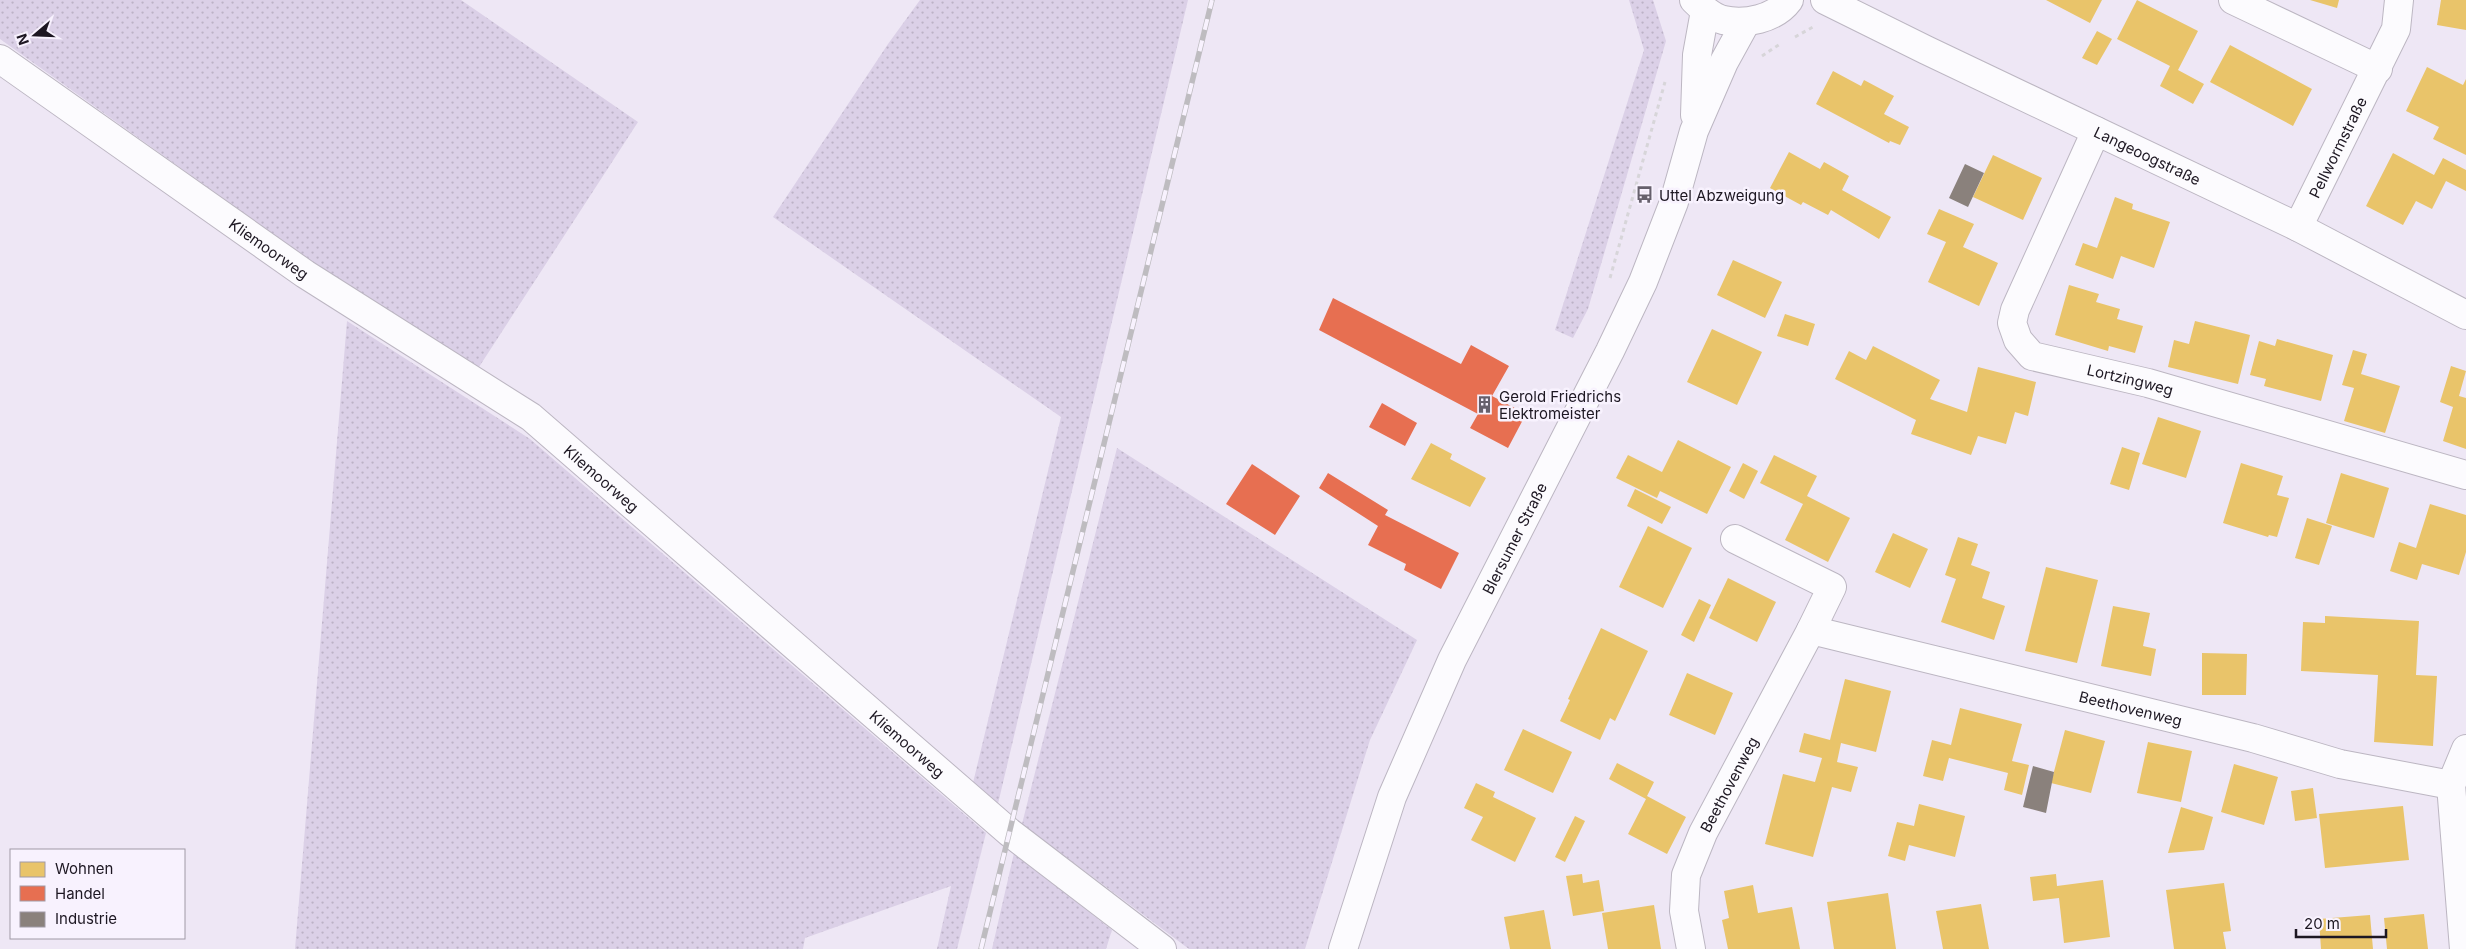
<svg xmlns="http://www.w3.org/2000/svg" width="2466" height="949" font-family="Inter,sans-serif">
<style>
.grass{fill:url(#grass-dots)}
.homes{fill:#e9c46a}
.shops{fill:#e76f51}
.industry{fill:#8a817c}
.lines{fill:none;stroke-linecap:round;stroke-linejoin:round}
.minor-casing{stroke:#bcb6c2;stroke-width:30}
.major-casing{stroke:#bcb6c2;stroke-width:30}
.path{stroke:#d7d5d9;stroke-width:3;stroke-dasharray:4 4;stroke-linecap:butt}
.minor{stroke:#fcfbfe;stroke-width:28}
.major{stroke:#fcfbfe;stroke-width:28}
.rail-casing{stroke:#bebcc0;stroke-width:5.5}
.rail{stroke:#f8f2fe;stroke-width:4;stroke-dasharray:11;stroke-linecap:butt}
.labels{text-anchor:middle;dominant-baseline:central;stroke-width:5;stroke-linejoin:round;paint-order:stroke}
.street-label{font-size:15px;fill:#1d1722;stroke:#f8f2fe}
.poi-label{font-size:15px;fill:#1d1722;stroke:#f8f2fe;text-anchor:start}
</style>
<defs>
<pattern id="grass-dots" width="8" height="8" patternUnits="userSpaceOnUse" patternTransform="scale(1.25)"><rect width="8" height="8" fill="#dbd0e7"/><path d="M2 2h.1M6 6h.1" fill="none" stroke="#bcb2c6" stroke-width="1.8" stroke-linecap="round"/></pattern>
</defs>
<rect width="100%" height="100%" fill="#eee7f5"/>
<path class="grass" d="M0,0H461L638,122L479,367L315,264L0,39Z
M920,0H1188L997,808L972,787L1061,417L773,217L888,44Z
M1629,0H1653L1666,41L1588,309L1573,338L1555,330L1644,50Z
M347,321L530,439L986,833L957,949H937L951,886L805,938L803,949H295Z
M1117,448L1417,640L1370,740L1305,949H1189L1022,824Z
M1014,853L1112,930L1106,949H992Z"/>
<path class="homes" d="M2046,0H2102L2090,23Z
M2137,0L2198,31L2178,70L2204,84L2193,104L2160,86L2170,66L2117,39Z
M2310,0H2339L2337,8Z
M2441,0H2466V30L2437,25Z
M2097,31L2112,39L2097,65L2082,58Z
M2230,45L2312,89L2293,126L2210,82Z
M2427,67L2463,85L2466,79V155L2433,139L2439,127L2406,111Z
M1833,71L1861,86L1864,80L1894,96L1884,114L1909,127L1900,145L1890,141L1889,143L1816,104Z
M1789,152L1820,169L1824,162L1849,176L1842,190L1891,217L1879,239L1831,210L1828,215L1803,202L1801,205L1770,188Z
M2393,153L2434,175L2443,158L2466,170V191L2446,181L2432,209L2416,201L2403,225L2366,206Z
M1993,155L2042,178L2023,220L1973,197Z
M2115,197L2133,204L2132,209L2170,222L2154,268L2121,256L2113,279L2075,265L2083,243L2097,248Z
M1939,209L1974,224L1963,247L1998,263L1979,306L1928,282L1946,242L1927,234Z
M1733,260L1782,282L1765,318L1717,295Z
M2069,285L2099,294L2096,302L2120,309L2117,319L2143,326L2135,353L2109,346L2108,351L2055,335Z
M1785,314L1815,324L1808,346L1777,336Z
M2195,321L2250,335L2238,384L2168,367L2174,340L2189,344Z
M1712,329L1762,352L1737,405L1687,382Z
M2277,339L2333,355L2321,401L2264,386L2266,379L2250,375L2259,341L2275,346Z
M1873,346L1940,380L1930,399L1967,412L1978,367L2036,382L2028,416L2015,412L2006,444L1978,436L1971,455L1911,434L1916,420L1835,379L1849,351L1866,360Z
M2353,350L2367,354L2361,374L2400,386L2385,433L2344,421L2354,388L2342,385Z
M2451,366L2466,371L2459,396L2466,398V449L2443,441L2453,407L2440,402Z
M2158,417L2201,431L2186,478L2142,464Z
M1678,440L1731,467L1707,514L1660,491L1657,498L1616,478L1628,455L1662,472Z
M1431,443L1452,454L1450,459L1486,478L1470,507L1411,479Z
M2122,447L2140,453L2129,490L2110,484Z
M1774,455L1817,476L1807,496L1850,518L1828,562L1785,540L1803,504L1760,483Z
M1743,463L1758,471L1744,499L1729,491Z
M2241,463L2283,476L2277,495L2289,498L2277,537L2269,535L2268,537L2223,523Z
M2341,473L2389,488L2374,538L2326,523Z
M1635,489L1671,507L1662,524L1627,506Z
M2430,504L2466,515V552L2459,575L2422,564L2417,580L2390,571L2399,542L2416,548Z
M2307,518L2332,526L2319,565L2295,558Z
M1648,526L1692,548L1663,608L1619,587Z
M1893,533L1928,549L1910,588L1875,572Z
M1958,537L1978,544L1971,565L1990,572L1982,598L2005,606L1994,640L1941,622L1956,579L1945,575Z
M2046,567L2098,580L2077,663L2025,651Z
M1728,578L1776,602L1757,642L1709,618Z
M1699,599L1711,605L1694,642L1681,635Z
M2113,606L2150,613L2143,646L2156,649L2151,676L2101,666Z
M2325,616L2419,621L2416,675L2437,676L2433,746L2374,742L2378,675L2301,671L2303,622L2325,623Z
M1601,628L1648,651L1615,721L1610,718L1600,740L1560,721L1570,700L1568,699Z
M2202,653L2247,654L2246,695H2202Z
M1687,673L1733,693L1715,735L1669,715Z
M1845,679L1891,691L1876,752L1841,743L1837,762L1858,767L1851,792L1832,787L1813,857L1765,844L1783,774L1815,782L1822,758L1799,752L1804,733L1830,740Z
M1960,708L2022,724L2012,761L2029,765L2022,795L2004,790L2008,773L1949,758L1943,781L1923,776L1932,740L1951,745Z
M1523,729L1572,752L1553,793L1504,770Z
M2065,730L2105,741L2091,793L2051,783Z
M2148,742L2192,751L2181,802L2137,793Z
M1617,763L1654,782L1647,796L1686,817L1667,854L1628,834L1646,799L1609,779Z
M2234,764L2278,777L2264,825L2221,812Z
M1476,783L1495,792L1493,797L1536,818L1515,862L1471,840L1483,817L1464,808Z
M2313,788L2317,818L2295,821L2291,791Z
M1919,804L1965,816L1955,857L1909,845L1905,861L1888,856L1897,822L1914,826Z
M2403,806L2409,860L2325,868L2319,814Z
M2181,807L2213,817L2204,850L2168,853Z
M1575,816L1585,821L1565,862L1555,857Z
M1582,874L1583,883L1599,880L1604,911L1573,916L1566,876Z
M2056,874L2057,886L2103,880L2110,937L2064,943L2059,898L2033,901L2030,877Z
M2224,883L2231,931L2223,932L2226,949H2174L2166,890Z
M1753,885L1758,913L1792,907L1800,949H1728L1722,920L1729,918L1724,891Z
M1888,893L1896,949H1834L1827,902Z
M1981,904L1989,949H1943L1936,911Z
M1654,905L1661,949H1608L1602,913Z
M1544,910L1551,949H1510L1504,917Z
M2424,914L2428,949H2387L2384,918Z
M2370,915L2373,949H2321L2319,919Z"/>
<path class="shops" d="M1333,298L1461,364L1471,345L1509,366L1492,396L1526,414L1508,448L1470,428L1478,414L1319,330Z
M1382,403L1417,423L1405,446L1369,427Z
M1252,464L1300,496L1275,535L1226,504Z
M1328,473L1388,510L1385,515L1459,553L1441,589L1404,570L1406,564L1368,545L1378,526L1319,488Z"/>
<path class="industry" d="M1965,164L1984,173L1968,207L1949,198Z
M2033,766L2054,772L2046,813L2023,807Z"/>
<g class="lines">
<defs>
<g id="minor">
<path id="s1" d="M1825,0L1926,50L2298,227L2466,315"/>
<path d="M2233,0L2378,69"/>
<path id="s2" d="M0,59L305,274L531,417L1009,832L1162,949"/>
<path id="s3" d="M2096,131L2015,310L2012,323L2018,340L2032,356L2148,383L2466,475"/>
<path id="s4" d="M2298,227L2396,29L2399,0"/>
<path d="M1735,539L1832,587L1811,630"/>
<path id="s5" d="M1691,949L1684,911L1686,875L1703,833L1811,630L2253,738L2340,764L2451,785"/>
<path d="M2464,949L2451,785L2466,749"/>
</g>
<g id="major">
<path d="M1694,0C1702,8 1712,17 1723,20C1745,25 1775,19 1789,0"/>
<path d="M1695,115L1697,55L1705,11"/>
<path id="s6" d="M1343,949L1392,797L1452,660L1610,351L1643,282L1674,202L1694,131L1724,62L1746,22"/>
</g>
</defs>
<use href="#minor" class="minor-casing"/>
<use href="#major" class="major-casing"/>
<path class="path" d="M1795,37L1813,27
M1762,56L1780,44
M1610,278L1665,82"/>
<use href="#minor" class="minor"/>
<use href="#major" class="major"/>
<defs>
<path id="rail" d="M981,949L1212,0"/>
</defs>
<use href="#rail" class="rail-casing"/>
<use href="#rail" class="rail"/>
</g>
<defs>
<symbol id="bus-bare" viewBox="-9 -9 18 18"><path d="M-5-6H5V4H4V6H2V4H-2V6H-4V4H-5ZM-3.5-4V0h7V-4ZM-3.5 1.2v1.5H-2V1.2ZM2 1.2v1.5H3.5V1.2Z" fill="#66606c" stroke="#f8f2fe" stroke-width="2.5" paint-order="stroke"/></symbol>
<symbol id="building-bare" viewBox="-9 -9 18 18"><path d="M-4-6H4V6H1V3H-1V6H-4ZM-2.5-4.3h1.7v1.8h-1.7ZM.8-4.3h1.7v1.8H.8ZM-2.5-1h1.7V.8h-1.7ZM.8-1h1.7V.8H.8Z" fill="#66606c" stroke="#f8f2fe" stroke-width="2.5" paint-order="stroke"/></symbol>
</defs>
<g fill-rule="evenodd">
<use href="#bus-bare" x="1632" y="182" width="25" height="25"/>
<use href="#building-bare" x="1472" y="392" width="25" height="25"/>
</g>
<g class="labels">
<g class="street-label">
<text stroke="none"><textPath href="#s4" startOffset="89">Pellwormstraße</textPath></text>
<text stroke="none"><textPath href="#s1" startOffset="358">Langeoogstraße</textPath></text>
<text stroke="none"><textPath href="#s2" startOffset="329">Kliemoorweg</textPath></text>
<text stroke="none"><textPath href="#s3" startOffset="350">Lortzingweg</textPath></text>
<text stroke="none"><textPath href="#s2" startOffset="734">Kliemoorweg</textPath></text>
<text stroke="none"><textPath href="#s6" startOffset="446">Blersumer Straße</textPath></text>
<text stroke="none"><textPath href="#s5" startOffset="679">Beethovenweg</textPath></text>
<text stroke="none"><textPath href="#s2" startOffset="1139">Kliemoorweg</textPath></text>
<text stroke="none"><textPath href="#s5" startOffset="175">Beethovenweg</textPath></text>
</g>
<g class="poi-label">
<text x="1659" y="195">Uttel Abzweigung</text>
<text x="1499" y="396">Gerold Friedrichs<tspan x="1499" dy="17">Elektromeister</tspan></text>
</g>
</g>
<rect x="10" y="849" width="175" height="90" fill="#f8f2fe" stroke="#a09aa6"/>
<rect x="20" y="862" width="25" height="15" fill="#e9c46a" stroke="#a09aa6"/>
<text x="55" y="874" font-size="15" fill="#1d1722">Wohnen</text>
<rect x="20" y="886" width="25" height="15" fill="#e76f51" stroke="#a09aa6"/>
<text x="55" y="899" font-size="15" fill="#1d1722">Handel</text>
<rect x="20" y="912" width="25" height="15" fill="#8a817c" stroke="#a09aa6"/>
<text x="55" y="924" font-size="15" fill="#1d1722">Industrie</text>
<g transform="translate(35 35) rotate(251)" stroke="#f8f2fe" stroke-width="4" paint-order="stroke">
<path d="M0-4L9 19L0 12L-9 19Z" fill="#1d1722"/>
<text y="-8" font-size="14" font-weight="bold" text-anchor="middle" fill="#1d1722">N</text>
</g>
<path d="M2296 929v8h90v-8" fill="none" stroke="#1d1722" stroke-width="2.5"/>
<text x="2304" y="929" font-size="15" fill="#1d1722" stroke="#f8f2fe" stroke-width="4" paint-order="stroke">20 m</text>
</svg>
